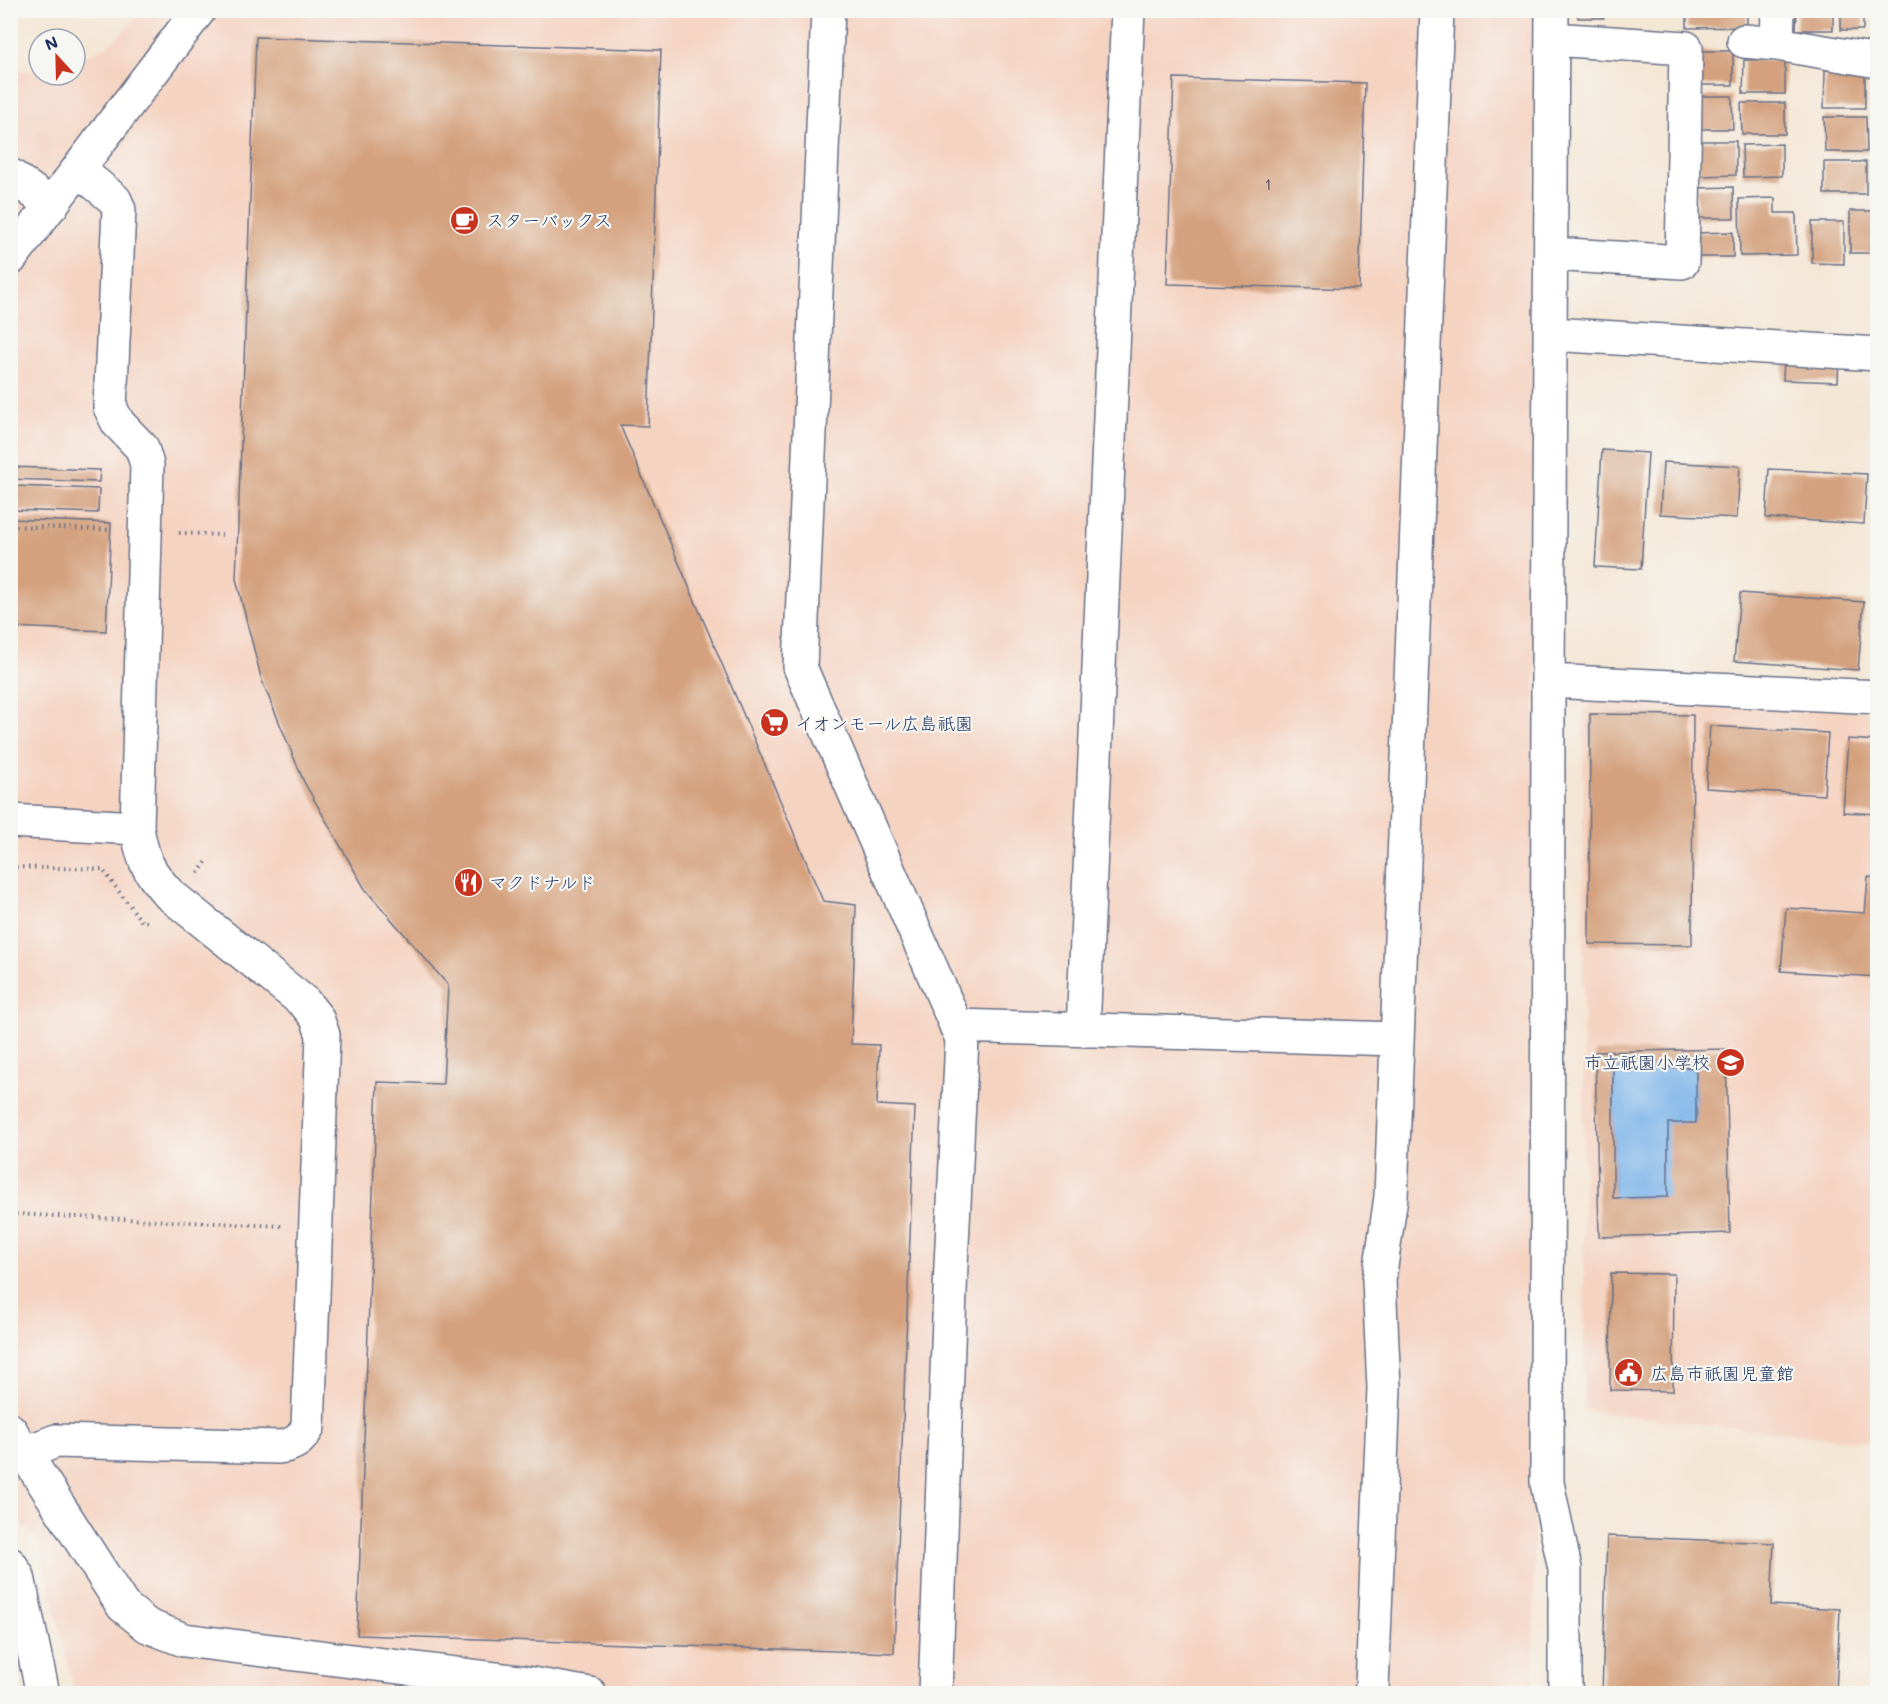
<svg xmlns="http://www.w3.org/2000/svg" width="1888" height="1704" font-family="Mali,'Klee One',sans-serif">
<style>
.built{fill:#f5d3c1}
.water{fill:#7ab3ea;stroke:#4a71a4;stroke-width:1.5}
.building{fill:#d4a07d;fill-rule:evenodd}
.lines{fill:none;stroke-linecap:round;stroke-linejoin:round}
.minor-casing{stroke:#676f87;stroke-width:36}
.path{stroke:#676f87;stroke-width:4;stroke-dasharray:1.5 4.5;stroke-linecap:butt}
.minor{stroke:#fff;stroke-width:33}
.labels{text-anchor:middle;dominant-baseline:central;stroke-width:4.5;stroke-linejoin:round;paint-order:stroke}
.number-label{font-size:15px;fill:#494b66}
.poi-label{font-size:18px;fill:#1b2f5e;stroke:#f6f6f2;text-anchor:start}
</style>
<rect width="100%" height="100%" fill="#f6f6f2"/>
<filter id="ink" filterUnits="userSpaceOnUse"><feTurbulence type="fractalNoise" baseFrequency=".0167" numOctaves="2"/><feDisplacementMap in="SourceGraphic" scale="12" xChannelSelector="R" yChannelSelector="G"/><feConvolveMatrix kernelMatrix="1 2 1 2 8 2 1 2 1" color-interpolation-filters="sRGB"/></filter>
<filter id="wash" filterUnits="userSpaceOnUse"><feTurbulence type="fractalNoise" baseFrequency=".008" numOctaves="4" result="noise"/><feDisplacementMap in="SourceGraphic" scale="24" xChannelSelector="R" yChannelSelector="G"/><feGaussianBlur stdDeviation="1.35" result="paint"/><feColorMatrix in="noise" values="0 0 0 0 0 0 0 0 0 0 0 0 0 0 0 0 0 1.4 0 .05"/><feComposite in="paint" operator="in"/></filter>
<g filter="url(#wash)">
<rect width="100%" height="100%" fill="#f4e6d4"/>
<path class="built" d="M141,10L1536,11L1534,1693H75L38,1540L11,1517V72L39,70V75H75V61L106,47L126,29Z
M1602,694L1877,712V1443L1584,1411L1583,711Z"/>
<path class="water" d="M1696,1067V1123L1668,1197L1613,1198V1068Z"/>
<g id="blocks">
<path class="building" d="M1578,10H1604V18H1578Z
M1687,10H1747V27L1687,28Z
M1841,10H1878V15H1863V30H1841Z
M1797,11H1833V30H1796Z
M256,37L661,50L648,426L620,425L823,901L856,905L851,1044L879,1045L877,1105L915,1107L894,1653L357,1635L377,1082L443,1084L448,985L365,889L304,782L262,681L236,579Z
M1696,51H1733V85H1697Z
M1744,60H1785V94H1743Z
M1825,70H1865V108H1824Z
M1174,78L1365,83L1359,289L1167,284Z
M1698,96H1732L1733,129H1699Z
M1741,103H1785V134H1742Z
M1824,117H1866L1867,152H1825Z
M1699,141H1736V175L1699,176Z
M1782,144V176L1743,177L1742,145Z
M1824,162H1866V194H1824Z
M1733,187L1734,218H1696L1697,188Z
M1775,198V213H1796L1797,255L1740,256L1739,199Z
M1850,211H1878V253H1850Z
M1812,222H1844V264L1812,263Z
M1733,232V257H1695V233Z
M1784,356L1839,358L1838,382L1783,380Z
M1602,450L1648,453L1641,569L1595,567Z
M1663,462L1740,466L1737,518L1660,514Z
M10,467L100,470L99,482L10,479Z
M1769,469L1867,474L1864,524L1766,518Z
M13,486L99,489L98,513L12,510Z
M10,519L111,523L106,631L10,627Z
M1740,593L1864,602L1858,670L1734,661Z
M1590,714L1693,715L1692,945L1589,944Z
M1710,726L1828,733L1824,795L1706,788Z
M1848,739L1878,741V814L1843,812Z
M1868,877L1878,878V977L1781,971L1786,908L1865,913Z
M1726,1049L1730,1233L1599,1237L1595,1052ZM1696,1067V1123H1668V1197L1613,1198V1068Z
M1611,1273L1674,1274L1673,1391L1610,1390Z
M1607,1536L1774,1543L1771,1605L1840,1609L1836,1694H1602Z"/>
</g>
</g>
<g filter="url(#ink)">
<use href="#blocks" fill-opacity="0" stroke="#676f87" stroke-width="1.5"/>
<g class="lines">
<defs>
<path id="minor" d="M828,10L800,667L962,1039L951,1265L935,1694
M1552,10L1548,681L1547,1483L1565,1569V1694
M1778,10L1777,44L1878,61
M1744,41L1777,44
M10,175L52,205
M1551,254L1682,262L1686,48L1552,39
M10,259L199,10
M1551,334L1878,354
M1548,681L1878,697
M10,821L137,828
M956,1026L1397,1039
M1083,1030L1128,10
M10,1430L123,1606L148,1626L184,1640L520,1682L590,1694
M25,1453L56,1441L279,1447C294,1445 300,1441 308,1427L323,1035L317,1018L305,1003L169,894C147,870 143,860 137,828L147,465L142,448L118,423L110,407L119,210L115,200L79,170
M10,1564L18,1577L43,1694
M1370,1694L1372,1688L1384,1388L1379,1280L1391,1197L1437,10"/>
</defs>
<use href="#minor" class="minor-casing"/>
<path class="path" d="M10,526L112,530
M179,533L222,535
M10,867L102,869L142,922H149
M198,873L207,861
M10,1214L282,1226"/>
<use href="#minor" class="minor"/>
</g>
</g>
<defs>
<symbol id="cafe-disc" viewBox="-11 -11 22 22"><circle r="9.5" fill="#c8321e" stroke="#f6f6f2"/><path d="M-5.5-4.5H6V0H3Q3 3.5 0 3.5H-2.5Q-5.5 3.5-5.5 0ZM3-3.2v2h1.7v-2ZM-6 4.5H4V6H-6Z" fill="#fff"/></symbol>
<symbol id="supermarket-disc" viewBox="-11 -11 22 22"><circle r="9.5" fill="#c8321e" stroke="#f6f6f2"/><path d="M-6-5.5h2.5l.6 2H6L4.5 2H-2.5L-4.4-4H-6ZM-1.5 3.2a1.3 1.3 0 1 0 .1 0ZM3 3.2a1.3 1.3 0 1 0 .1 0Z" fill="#fff"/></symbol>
<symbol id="restaurant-disc" viewBox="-11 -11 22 22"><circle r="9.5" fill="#c8321e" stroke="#f6f6f2"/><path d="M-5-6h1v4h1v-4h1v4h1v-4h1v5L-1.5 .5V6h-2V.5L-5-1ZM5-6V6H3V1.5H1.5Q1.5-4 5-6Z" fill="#fff"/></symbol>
<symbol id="school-disc" viewBox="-11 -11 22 22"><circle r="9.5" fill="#c8321e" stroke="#f6f6f2"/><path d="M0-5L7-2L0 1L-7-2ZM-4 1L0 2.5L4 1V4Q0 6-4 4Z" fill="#fff"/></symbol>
<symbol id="civic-disc" viewBox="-11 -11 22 22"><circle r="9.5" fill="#c8321e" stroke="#f6f6f2"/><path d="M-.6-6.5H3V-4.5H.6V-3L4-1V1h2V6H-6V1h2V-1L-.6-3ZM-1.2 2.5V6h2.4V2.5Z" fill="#fff"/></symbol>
</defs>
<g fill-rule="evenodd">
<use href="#cafe-disc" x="448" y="204" width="33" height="33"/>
<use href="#supermarket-disc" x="758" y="706" width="33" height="33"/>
<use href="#restaurant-disc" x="452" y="866" width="33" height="33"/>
<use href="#school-disc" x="1714" y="1046" width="33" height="33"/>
<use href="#civic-disc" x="1612" y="1356" width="33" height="33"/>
</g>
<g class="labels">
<g class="number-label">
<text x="1268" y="184">1</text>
</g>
<g class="poi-label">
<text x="486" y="220">スターバックス</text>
<text x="795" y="723">イオンモール広島祇園</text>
<text x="489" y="882">マクドナルド</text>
<text x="1710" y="1062" text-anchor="end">市立祇園小学校</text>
<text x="1650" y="1373">広島市祇園児童館</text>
</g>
</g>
<rect width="1888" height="1704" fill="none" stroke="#f6f6f2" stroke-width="36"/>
<g transform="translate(57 57) rotate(338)"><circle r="28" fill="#f6f6f2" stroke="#9ea6b7" stroke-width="1.5"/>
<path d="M0-4.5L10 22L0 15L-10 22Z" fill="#c8321e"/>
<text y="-9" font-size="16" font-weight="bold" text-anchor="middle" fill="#1b2f5e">N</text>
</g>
</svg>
